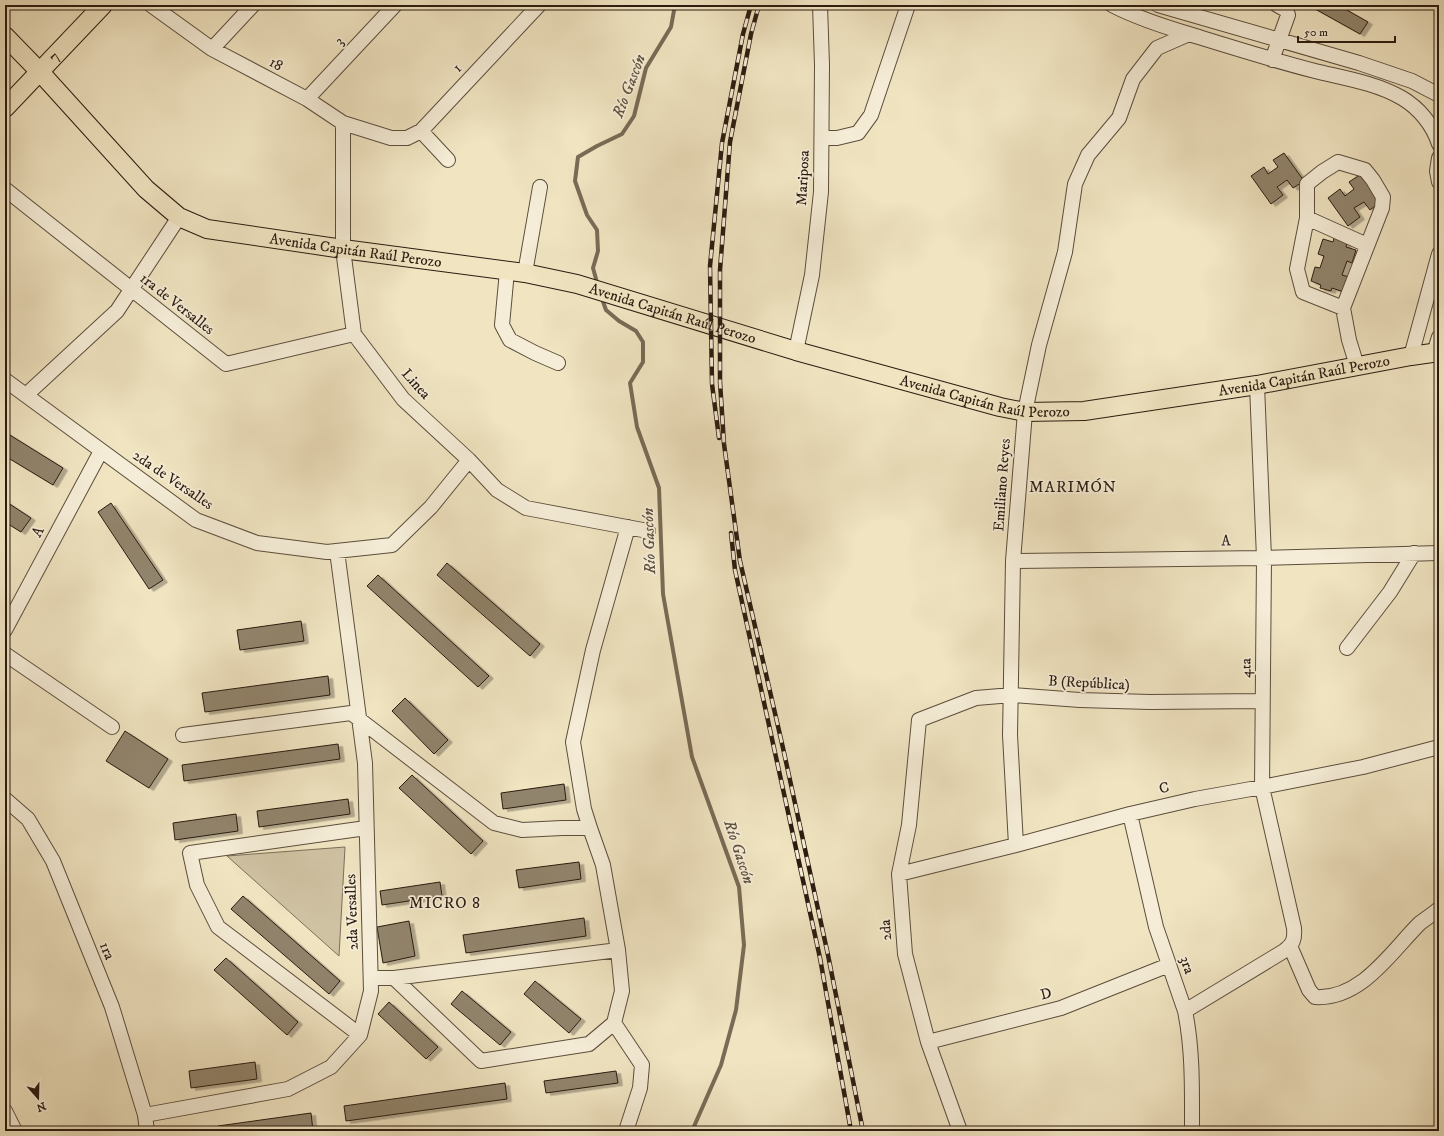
<svg xmlns="http://www.w3.org/2000/svg" width="1444" height="1136" font-family="'IM FELL DW Pica',serif">
<style>
.green{fill:#cfc2a3;stroke:#7d6e5a}
.lines{fill:none;stroke-linecap:round;stroke-linejoin:round}
.stream{stroke:#796b56;stroke-width:4}
.building{fill:#91846c;stroke:#2b1b10;filter:url(#shadow)}
.minor-casing{stroke:#5c4d3c;stroke-width:16}
.major-casing{stroke:#2b1b10;stroke-width:20}
.minor{stroke:#f5edd7;stroke-width:14}
.major{stroke:#f0e4c1;stroke-width:18}
.rail-casing{stroke:#2b1b10;stroke-width:4.5}
.rail{stroke:#f5edd7;stroke-width:3;stroke-dasharray:9;stroke-linecap:butt}
.labels{text-anchor:middle;dominant-baseline:central;stroke-width:3.5;stroke-linejoin:round;paint-order:stroke}
.street-label{font-size:15px;fill:#2b1b10;stroke:#f5edd7}
.water-label{font-size:16px;font-style:italic;fill:#5f503f;stroke:#f5edd7}
.neighbourhood-label{font-size:16px;letter-spacing:1px;fill:#2b1b10;stroke:#f5edd7}
</style>
<defs>
<filter id="shadow"><feDropShadow dx="4.5" dy="2.5" stdDeviation="0" flood-color="#0004"/></filter>
</defs>
<rect width="100%" height="100%" fill="#f0e4c1"/>
<filter id="stains"><feTurbulence type="fractalNoise" baseFrequency=".005" numOctaves="4"/><feColorMatrix values="0 0 0 0 .2 0 0 0 0 .09 0 0 0 0 .02 0 0 0 .5 -.17"/></filter>
<radialGradient id="worn" r=".72"><stop offset=".6" stop-color="#630" stop-opacity="0"/><stop offset="1" stop-color="#630" stop-opacity=".3"/></radialGradient>
<path class="green" d="M345,847L339,956L227,856Z"/>
<g class="lines">
<path class="stream" d="M598,286L593,268L598,251L597,230L587,215L575,181L578,157L597,146L622,134L634,116L646,68L671,27L675,5
M601,296L606,310L619,321L636,331L643,342V362L630,383L637,427L659,488L663,594L692,757L739,887L744,945L736,1010L721,1065L692,1131"/>
</g>
<path class="building" d="M1308,5H1338L1368,22L1360,34Z
M1284,153L1304,181L1293,188L1287,180L1277,187L1283,195L1271,204L1251,176L1264,167L1268,174L1278,167L1273,160Z
M1361,174L1380,202L1370,210L1364,202L1354,208L1360,217L1348,226L1328,198L1340,189L1345,196L1354,189L1349,182Z
M1334,238L1347,242L1346,247L1356,250L1352,263L1347,261L1342,275L1349,277L1344,292L1332,288L1331,291L1320,288L1321,285L1311,281L1315,267L1320,268L1324,256L1318,254L1323,239L1333,242Z
M5,432L63,468L53,485L5,456Z
M5,501L31,518L21,532L5,522Z
M111,503L163,580L149,589L98,512Z
M447,563L540,644L530,656L437,575Z
M378,575L489,676L478,687L367,586Z
M301,621L304,641L240,650L237,630Z
M328,676L330,695L205,712L202,693Z
M405,698L448,740L434,754L392,711Z
M125,731L168,759L149,788L106,761Z
M338,744L340,759L184,781L182,765Z
M412,775L483,841L471,854L399,788Z
M564,784L566,800L503,809L501,793Z
M348,799L350,814L259,827L257,811Z
M236,814L238,831L175,840L173,823Z
M579,862L581,879L519,888L516,870Z
M440,882L442,896L382,905L380,891Z
M243,896L340,981L329,994L231,909Z
M584,918L586,936L466,953L463,935Z
M409,921L415,956L383,963L377,927Z
M226,958L298,1022L287,1035L214,970Z
M535,981L581,1019L569,1033L524,994Z
M462,991L511,1032L500,1045L451,1004Z
M389,1002L438,1047L426,1059L378,1014Z
M255,1062L257,1079L191,1088L189,1071Z
M616,1071L618,1083L546,1093L544,1081Z
M505,1083L507,1099L346,1121L344,1106Z
M311,1113L313,1131H218V1126Z"/>
<g class="lines">
<defs>
<path id="minor" d="M151,5L212,49L307,99L343,123L391,138H407L421,131L539,5
M1112,5C1137,18 1162,26 1189,34C1231,47 1272,60 1315,71C1344,78 1376,83 1402,98C1419,108 1433,125 1439,144
M1158,5L1359,63L1412,81L1439,95
M212,49L253,5
M1272,60L1288,15L1286,10L1277,5
M307,99L395,5
M343,123V249L354,334L403,399L469,460L497,490L526,508L648,531
M421,131L448,160
M822,138H837L858,133L871,115L908,5
M1439,158L1437,171L1439,182
M5,189L226,364L354,334
M1307,218L1367,245
M507,271L502,325L510,340L535,353L558,363
M525,273L540,187
M1343,308L1303,292L1297,269L1307,218V184L1322,172L1338,162L1365,170L1373,180L1383,197L1382,208L1343,308L1349,340L1357,366
M796,351L812,275L821,192L822,65L820,5
M1434,353L1439,337
M1411,356L1439,254
M5,380L196,520L257,543L327,552L392,545L431,507L469,460
M26,395L117,311L179,217
M1013,561L1264,558L1439,553
M5,630L101,451
M1347,648L1390,592L1414,553
M5,654L112,727
M183,735L351,713L494,823L522,830L562,828H590L603,865L618,950L622,991L614,1023L589,1044L481,1061L394,978
M5,799L28,819L53,861L112,1007L145,1115L147,1131
M1130,814L1156,927L1185,1011C1193,1050 1192,1091 1192,1131
M590,828L584,809L573,742L593,650L628,527
M1016,845L1010,735L1013,561L1025,412L1039,345L1065,252L1075,184L1088,155L1119,118L1133,79L1157,48L1189,34
M899,874L1016,845L1130,814L1195,799L1262,787L1363,767L1439,747
M1290,946L1309,990L1315,997C1361,1000 1391,952 1419,924C1425,919 1433,914 1439,909
M371,978H394L618,950
M1185,1011L1284,951C1293,944 1295,940 1294,928L1262,787L1264,558L1257,385
M614,1023L642,1065L640,1088L626,1131
M360,1035L218,927L197,885L190,853L366,828
M928,1042L1061,1008L1169,965
M5,1111L15,1131
M145,1115L288,1089L331,1067L360,1035L371,991L365,763L337,551
M960,1131L928,1042L905,954L899,874L909,825L919,720L976,698L1012,695L1080,700L1150,702L1262,701"/>
<g id="major">
<path id="s1" d="M5,36L40,72L146,189L179,217L207,229L343,249L525,273L577,284L796,351L1000,407L1025,412L1084,411L1257,385L1411,356L1439,352"/>
<path id="s2" d="M5,108L103,5"/>
</g>
</defs>
<use href="#minor" class="minor-casing"/>
<use href="#major" class="major-casing"/>
<use href="#minor" class="minor"/>
<use href="#major" class="major"/>
<defs>
<path id="rail" d="M759,5L751,34L730,142L720,270V382L724,444L740,561L783,748L828,955L863,1131
M719,438L712,384L710,266L722,143L743,34L751,5
M731,533L735,570L820,958L851,1131"/>
</defs>
<use href="#rail" class="rail-casing"/>
<use href="#rail" class="rail"/>
</g>
<g class="labels">
<g class="street-label">
<text transform="translate(339 41) rotate(-47)">3</text>
<text stroke="none"><textPath href="#s2" startOffset="71">7</textPath></text>
<text transform="translate(276 64) rotate(28)">18</text>
<text transform="translate(457 68) rotate(-47)">1</text>
<text transform="translate(803 178) rotate(-87)">Mariposa</text>
<text stroke="none"><textPath href="#s1" startOffset="432">Avenida Capitán Raúl Perozo</textPath></text>
<text transform="translate(177 304) rotate(38)">1ra de Versalles</text>
<text stroke="none"><textPath href="#s1" startOffset="756">Avenida Capitán Raúl Perozo</textPath></text>
<text stroke="none"><textPath href="#s1" startOffset="1404">Avenida Capitán Raúl Perozo</textPath></text>
<text transform="translate(416 384) rotate(48)">Linea</text>
<text stroke="none"><textPath href="#s1" startOffset="1080">Avenida Capitán Raúl Perozo</textPath></text>
<text transform="translate(173 480) rotate(34)">2da de Versalles</text>
<text transform="translate(1002 485) rotate(-86)">Emiliano Reyes</text>
<text transform="translate(38 532) rotate(-62)">A</text>
<text transform="translate(1226 541) rotate(-1)">A</text>
<text transform="translate(1246 668) rotate(-89)">4ta</text>
<text transform="translate(1089 683) rotate(3)">B (República)</text>
<text transform="translate(1164 788) rotate(-13)">C</text>
<text transform="translate(352 912) rotate(-92)">2da Versalles</text>
<text transform="translate(886 930) rotate(-94)">2da</text>
<text transform="translate(107 951) rotate(68)">1ra</text>
<text transform="translate(1187 965) rotate(71)">3ra</text>
<text transform="translate(1046 994) rotate(-15)">D</text>
</g>
<g class="water-label">
<text transform="translate(629 86) rotate(-69)">Río Gascón</text>
<text transform="translate(649 541) rotate(-92)">Río Gascón</text>
<text transform="translate(739 852) rotate(72)">Río Gascón</text>
</g>
<g class="neighbourhood-label">
<text x="1073" y="487">MARIMÓN</text>
<text x="445" y="903">MICRO 8</text>
</g>
</g>
<rect width="1444" height="1136" fill="none" stroke="#f0e4c1" stroke-width="20"/>
<rect x="6" y="6" width="1432" height="1124" fill="none" stroke="#2b1b10" stroke-width="2"/>
<rect x="10" y="10" width="1424" height="1116" fill="none" stroke="#2b1b10"/>
<g transform="translate(38 1098) rotate(160)" stroke="#f5edd7" stroke-width="3" paint-order="stroke">
<path d="M0-3L7 15L0 10L-7 15Z" fill="#2b1b10"/>
<text y="-6" font-size="11" font-weight="bold" text-anchor="middle" fill="#2b1b10">N</text>
</g>
<path d="M1298 36v6h97v-6" fill="none" stroke="#2b1b10" stroke-width="2"/>
<text x="1304" y="36" font-size="12" fill="#2b1b10" stroke="#f5edd7" stroke-width="3" paint-order="stroke">50 m</text>
<rect width="100%" height="100%" filter="url(#stains)"/>
<rect width="100%" height="100%" fill="url(#worn)"/>
</svg>
